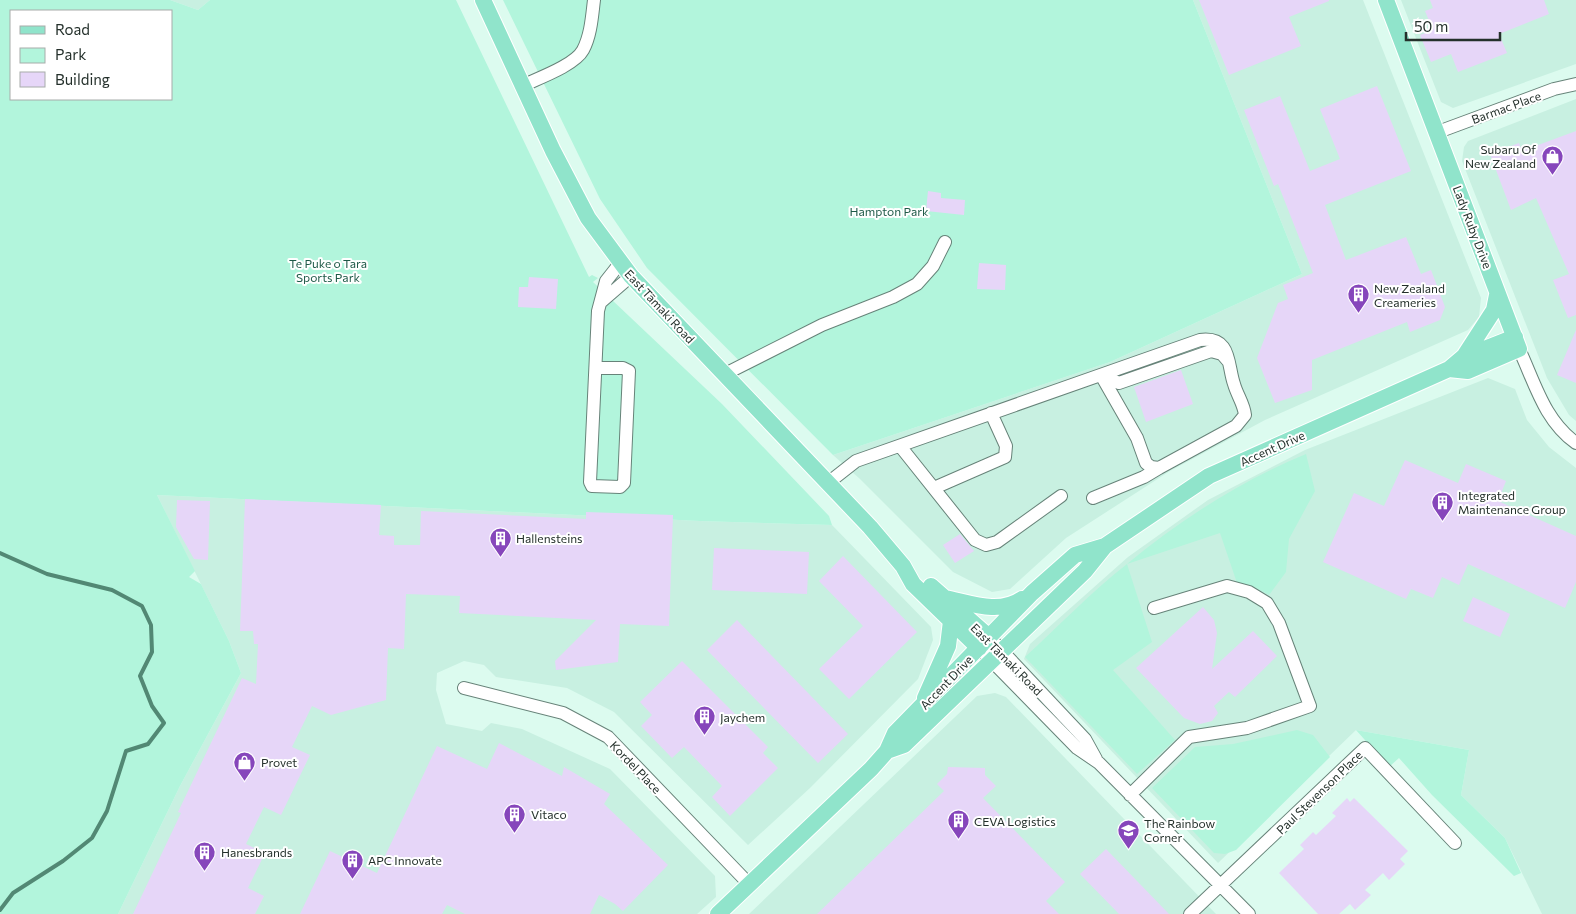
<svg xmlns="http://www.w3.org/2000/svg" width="1576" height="914" font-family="Commissioner,sans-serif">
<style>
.built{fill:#c8f0e1}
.green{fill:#b2f5dc;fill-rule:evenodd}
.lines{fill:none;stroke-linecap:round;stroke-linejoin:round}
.stream{stroke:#528874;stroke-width:4}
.building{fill:#e6d6f8}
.minor-casing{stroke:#678379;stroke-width:14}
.major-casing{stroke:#fff;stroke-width:18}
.minor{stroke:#fff;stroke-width:12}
.major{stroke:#90e4cb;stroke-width:16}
.labels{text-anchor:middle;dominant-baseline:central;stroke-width:4;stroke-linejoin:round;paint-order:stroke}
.street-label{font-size:12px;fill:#24302b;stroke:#fff}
.poi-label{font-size:12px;fill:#24302b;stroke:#fff;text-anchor:start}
.park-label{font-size:12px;fill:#1e5947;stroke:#fff}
</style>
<rect width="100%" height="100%" fill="#dcfbef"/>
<path class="built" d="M170,0H210L198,10Z
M1193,0H1363L1481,298L1479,317L1468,330L1265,420L1170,471L1066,538L1010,589L992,592L953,572L860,479L833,455L1110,362L1302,274Z
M1401,0H1576V64L1453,108L1441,102Z
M1576,99V421L1569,415L1547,378L1462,161L1464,147L1468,141Z
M1488,378L1515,389L1527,420L1549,447L1576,468V914H1542L1505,838L1461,795L1469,750L1356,730L1218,863L1024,659L1030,644L1128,557L1208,500L1305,450Z
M157,495L700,521L832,525L931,627L933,640L918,679L810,788L748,845L614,712L567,688L496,677L484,665L464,661L437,673L436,690L446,724L482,731L491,723L522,729L610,769L715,876L716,897L697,914H118L180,786L241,673L229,641Z
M995,693L1006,697L1216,914H749L977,696Z"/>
<path class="green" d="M0,0H170L198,10L210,0H456L589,277L592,275L598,278L593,282L722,404L829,516L832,525L700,521L157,495L195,571L189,577L201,584L229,641L241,673L180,786L118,914H0ZM11,11H171V99H11Z
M503,0H1193L1302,274L1110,362L833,455L647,268L600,199Z
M1306,454L1315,491L1289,539L1286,572L1269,595L1254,587L1237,583L1220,533L1127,564L1152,642L1113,670L1175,740L1137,774L1025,657C1059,626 1091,592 1127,564C1180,520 1242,480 1306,454Z
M1297,730L1313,735L1330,757L1236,850L1225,854L1214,853L1152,788L1195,747L1233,744Z
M1356,730L1469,750L1461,795L1505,838L1521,873L1514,876L1432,795L1399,758L1389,767Z"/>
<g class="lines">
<path class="stream" d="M0,553L47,574L112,590L142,606L151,625L152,652L140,676L152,706L164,723L148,744L126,751L107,811L92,838L63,861L13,893L0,910"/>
</g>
<path class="building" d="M1199,0H1329V1L1289,17L1301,46L1229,75Z
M1430,0H1544L1549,14L1499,34L1507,53L1458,72L1451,54L1431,62L1420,35L1433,30L1425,11L1433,8Z
M1377,86L1411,171L1325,205L1346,260L1406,237L1421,274L1431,270L1445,307L1440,320L1410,332L1407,322L1312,360V390L1275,403L1257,358L1278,303L1288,299L1283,285L1313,273L1278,184L1274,186L1244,110L1280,96L1310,171L1340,159L1320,109Z
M1576,131V315L1568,318L1553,280L1569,274L1536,198L1511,210L1490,154L1519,143L1522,151Z
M928,191L941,193V198L965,200L964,215L926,211Z
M979,263L1006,265L1005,290L977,289Z
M529,277L558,279L556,309L518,307L519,287H528Z
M1576,330V383L1557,375Z
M1181,370L1193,404L1146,422L1134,387Z
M1405,460L1458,483L1466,464L1506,481L1498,501L1576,536V582L1565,608L1468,564L1459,585L1442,577L1433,598L1411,589L1406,599L1323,562L1354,493L1384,506Z
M245,499L381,505L379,535L394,536V545H420L421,511L586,519V512L673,515L669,626L620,624L618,662L556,670L555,661L596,620L459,613L460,596L406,594L404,649L388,648L386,700L331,715L312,706L292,747L310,755L281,815L264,807L246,844L265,853L248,888L264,896L255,914H133L181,813L178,812L242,678L256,684L258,644H254L253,631H240Z
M177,500L210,501L208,560L194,559L176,527Z
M960,534L974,551L955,563L943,545Z
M714,548L809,552L807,594L712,590Z
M843,556L917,632L849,699L819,669L863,626L819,581Z
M1473,597L1510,614L1500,637L1463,621Z
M1203,607L1214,620L1217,633L1212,669L1253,631L1277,656L1235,697L1229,692L1214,706L1218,713L1212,721L1200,724L1184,718L1136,668Z
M737,620L848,734L818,763L707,650Z
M682,661L768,747L763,753L778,768L730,816L712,797L722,786L684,747L672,758L641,726L652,715L640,702Z
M499,743L562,776L564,767L610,794L604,804L668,865L623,911L615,904L599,895L590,914H465L447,905L442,914H300L330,851L377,873L437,746L487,769Z
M948,767L985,768V775L996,786L983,798L1065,882L1046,901L1059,914H817L944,791L937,784L947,774Z
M1347,798L1350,802L1354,798L1408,851L1400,859L1405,864L1389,880L1383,873L1365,890L1371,895L1355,910L1350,904L1339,914H1318L1279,873L1304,849L1300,845L1313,832L1316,835L1336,816L1332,813Z
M1106,849L1169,914H1119L1080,874Z"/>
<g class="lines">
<defs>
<path id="minor" d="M524,85C539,78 575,65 583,50C591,35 592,16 594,0
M1438,132L1554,89L1576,84
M601,302L631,276
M1519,349C1535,383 1544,420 1576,443
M596,368H623L629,371L624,483L620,487L592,486L590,482L598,311L606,281L621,262
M725,374L822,325L893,297L917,284L933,266L945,242
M1101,375L1119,383L1211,351L1222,354L1228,361
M900,446L975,540L986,545L997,542L1061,496
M828,483L856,461L1200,340C1232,336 1227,364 1234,384C1237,395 1244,404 1245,415L1236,426L1159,468L1151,467L1146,463L1137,438L1101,375
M934,488L1005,457L1006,446L991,413
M1093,498L1144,477L1159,468
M989,637L1085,739L1096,759
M986,655L1077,748L1099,763L1249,914
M464,688L563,713L608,737L749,884
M1130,795L1189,737L1247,728L1310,706L1279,623L1267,603L1249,592L1227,586L1154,608
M1190,914L1365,748L1455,843"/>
<path id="major" d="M483,0L553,151L588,218L631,276L870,527L903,566L913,584L979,648
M1386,0L1519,349L1468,371L1449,369
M1463,358L1494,310L1497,295
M931,586L989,637
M945,598C970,603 999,615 1022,599
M925,698L948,646L951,621
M887,751L904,745L1085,571L1105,546
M718,914L871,769L887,751L895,733L1032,593L1075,555L1105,546L1209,476L1449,369L1462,358L1515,337"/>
</defs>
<use href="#minor" class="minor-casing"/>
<use href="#major" class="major-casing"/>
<use href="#minor" class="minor"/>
<use href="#major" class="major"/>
</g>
<defs>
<symbol id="shop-pin" viewBox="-11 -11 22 30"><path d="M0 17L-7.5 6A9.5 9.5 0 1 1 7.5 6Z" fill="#8646bb" stroke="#fff"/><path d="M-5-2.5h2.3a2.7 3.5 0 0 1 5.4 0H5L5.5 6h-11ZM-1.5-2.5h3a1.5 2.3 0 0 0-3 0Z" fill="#fff"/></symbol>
<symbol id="building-pin" viewBox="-11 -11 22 30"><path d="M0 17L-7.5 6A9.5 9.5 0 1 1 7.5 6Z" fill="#8646bb" stroke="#fff"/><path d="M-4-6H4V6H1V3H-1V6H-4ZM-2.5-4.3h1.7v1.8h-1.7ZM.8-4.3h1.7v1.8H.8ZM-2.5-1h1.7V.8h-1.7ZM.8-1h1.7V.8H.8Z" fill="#fff"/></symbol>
<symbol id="school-pin" viewBox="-11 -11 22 30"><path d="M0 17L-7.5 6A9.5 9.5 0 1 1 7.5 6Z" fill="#8646bb" stroke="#fff"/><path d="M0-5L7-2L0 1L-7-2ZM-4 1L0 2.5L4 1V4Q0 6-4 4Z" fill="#fff"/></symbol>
</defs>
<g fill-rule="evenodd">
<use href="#shop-pin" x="1540" y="144" width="25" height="34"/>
<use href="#building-pin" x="1346" y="282" width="25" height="34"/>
<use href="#building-pin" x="1430" y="490" width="25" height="34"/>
<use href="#building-pin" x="488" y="526" width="25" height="34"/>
<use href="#building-pin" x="692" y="704" width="25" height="34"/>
<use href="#shop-pin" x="232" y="750" width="25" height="34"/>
<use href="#building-pin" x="502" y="802" width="25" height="34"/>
<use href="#building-pin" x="946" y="808" width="25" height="34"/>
<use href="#school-pin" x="1116" y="818" width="25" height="34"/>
<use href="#building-pin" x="192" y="840" width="25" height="34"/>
<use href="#building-pin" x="340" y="848" width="25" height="34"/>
</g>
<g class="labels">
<g class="street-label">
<text transform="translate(1506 107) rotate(-20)">Barmac Place</text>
<text transform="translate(1473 227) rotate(69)">Lady Ruby Drive</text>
<text transform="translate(660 306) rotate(47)">East Tāmaki Road</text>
<text transform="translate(1272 448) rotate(-24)">Accent Drive</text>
<text transform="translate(1007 659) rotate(45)">East Tāmaki Road</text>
<text transform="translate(946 682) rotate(-46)">Accent Drive</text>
<text transform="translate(636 767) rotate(46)">Kordel Place</text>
<text transform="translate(1319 792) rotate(-44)">Paul Stevenson Place</text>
</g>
<g class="poi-label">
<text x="1536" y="149" text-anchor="end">Subaru Of<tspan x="1536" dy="14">New Zealand</tspan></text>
<text x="1374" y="288">New Zealand<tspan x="1374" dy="14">Creameries</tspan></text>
<text x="1458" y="495">Integrated<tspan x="1458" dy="14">Maintenance Group</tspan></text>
<text x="516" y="538">Hallensteins</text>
<text x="720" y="717">Jaychem</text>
<text x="261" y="762">Provet</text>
<text x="531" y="814">Vitaco</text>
<text x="974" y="821">CEVA Logistics</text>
<text x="1144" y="823">The Rainbow<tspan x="1144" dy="14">Corner</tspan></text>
<text x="221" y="852">Hanesbrands</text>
<text x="368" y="860">APC Innovate</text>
</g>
<g class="park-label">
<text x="889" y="211">Hampton Park</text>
<text x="328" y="263">Te Puke o Tara<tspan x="328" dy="14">Sports Park</tspan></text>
</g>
</g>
<rect x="10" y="10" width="162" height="90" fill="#ffffff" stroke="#a7acaa"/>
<rect x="20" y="26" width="25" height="8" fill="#90e4cb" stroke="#a7acaa"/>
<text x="55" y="35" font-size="15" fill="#24302b">Road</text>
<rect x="20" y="48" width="25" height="15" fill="#b2f5dc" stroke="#a7acaa"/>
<text x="55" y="60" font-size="15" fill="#24302b">Park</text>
<rect x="20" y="72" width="25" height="15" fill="#e6d6f8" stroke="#a7acaa"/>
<text x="55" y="85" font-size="15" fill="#24302b">Building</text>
<path d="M1406 32v8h94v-8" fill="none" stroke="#24302b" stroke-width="2.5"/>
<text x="1414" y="32" font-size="15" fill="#24302b" stroke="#ffffff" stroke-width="4" paint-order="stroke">50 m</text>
</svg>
